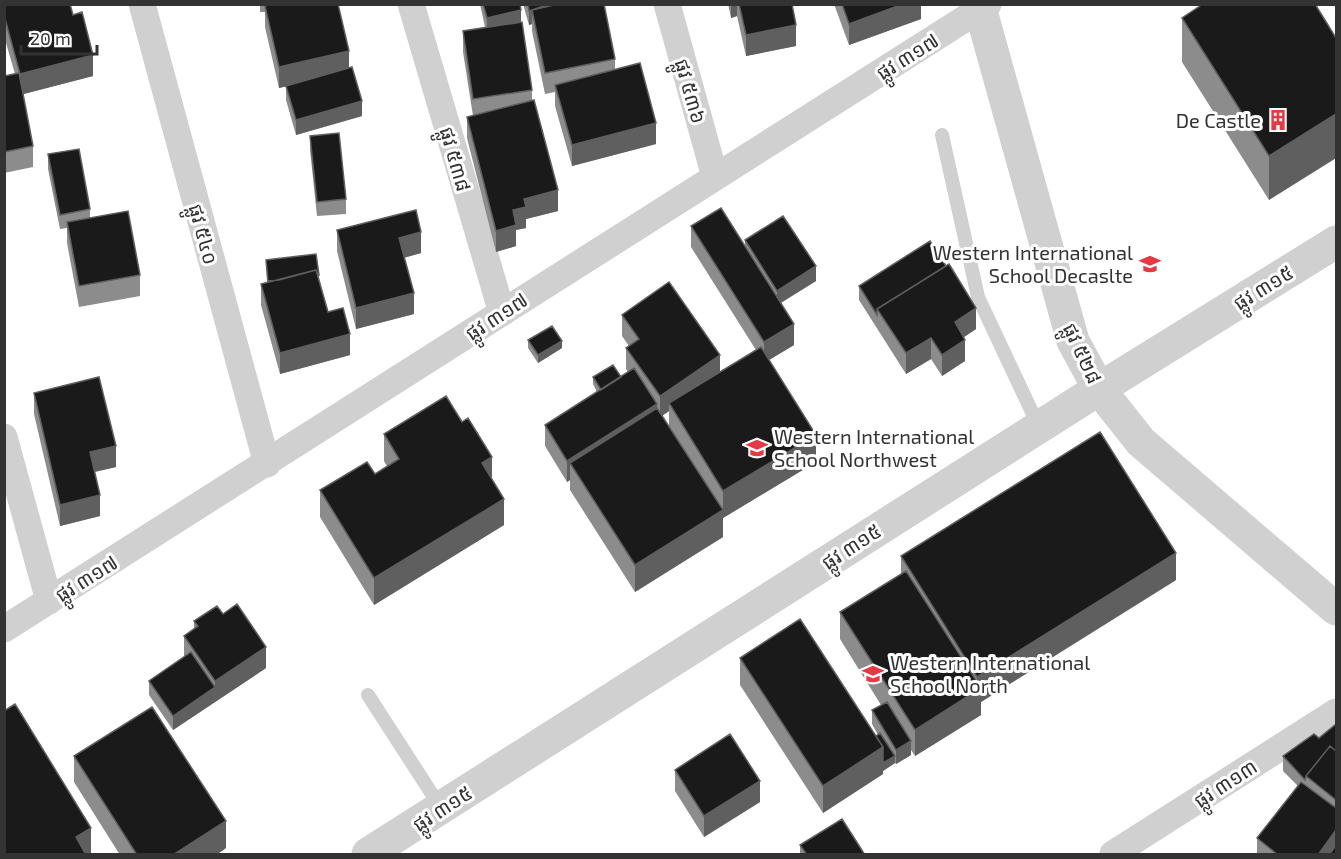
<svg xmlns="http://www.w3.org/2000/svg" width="1341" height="859" font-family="'Exo 2','Noto Sans Khmer',sans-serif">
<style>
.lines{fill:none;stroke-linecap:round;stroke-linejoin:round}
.service{stroke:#d0d0d0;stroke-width:14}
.minor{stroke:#d0d0d0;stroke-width:27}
.tertiary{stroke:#d0d0d0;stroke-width:33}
.wall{fill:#8c8c8c;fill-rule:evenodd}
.shaded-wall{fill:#5f5f5f}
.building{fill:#1a1a1a;stroke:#5f5f5f;stroke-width:1.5}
.labels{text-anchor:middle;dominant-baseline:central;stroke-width:6;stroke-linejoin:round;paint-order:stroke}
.street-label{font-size:20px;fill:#333;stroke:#fff}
.poi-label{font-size:20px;fill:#333;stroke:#fff;text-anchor:end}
</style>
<rect width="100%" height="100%" fill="#fff"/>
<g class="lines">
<path class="service" d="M942,135L978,297L1039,427
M368,695L441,808"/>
<path class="minor" d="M142,4L267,464
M411,4L502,313
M667,4L715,177
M4,437L49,601
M4,629L988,4
M1113,854L1336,712"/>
<path class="tertiary" d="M979,4L1073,341L1099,389L1141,442L1336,609
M368,854L1099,389L1336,242"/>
</g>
<path class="wall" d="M4,4L93,76L23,94L33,146V167L4,173V56L6,76L15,74L4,36Z
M260,4H338L349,68L362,116L296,135L286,100V86L279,88L265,27V12H260Z
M480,4H520L521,22L532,90V101L558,211L526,219V228L516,230V246L496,252L467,138V117L473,116L463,52V31L485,27Z
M523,4H604L615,59V69L656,144L572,166L555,106V92L545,94L532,31V24L529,25Z
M728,4H792L796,46L746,56L737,16L731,18Z
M834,4H921V19L849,45Z
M1182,18L1336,38V158L1269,200L1182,62Z
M310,136L346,199V214L317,216L310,150Z
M48,154L90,209V218L140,275V296L79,307L67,243V228L60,229L48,169Z
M691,226L745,246V240L816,281L781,303L794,345L769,360L816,462L723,518V517V537L635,592L570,490V480L567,482L545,446V425L597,392L593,384V377H621L628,372L626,369V348L629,346L622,336V315L720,372L756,350L691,247ZM669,411V427L662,416Z
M337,230L421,253L404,258L414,314L356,329L337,251Z
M266,260L319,275V278L328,312L350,355L280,374L261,305V284L267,283Z
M859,286L976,329L964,337L965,361L942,376L931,359L906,374L859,300Z
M528,340L562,348L538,363L528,348Z
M34,393L116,467L94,472L100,516L60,526L34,414Z
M384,434L492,479L504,525L374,605L320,517V490L375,474L387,466L384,461Z
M901,556L1176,580L981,702V715L915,756L911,750V755L896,764L895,763L883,771V774L823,813L740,685V658L876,736L878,735L872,724V710L881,705L840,639V612L901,574Z
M223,614L266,668L173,730L149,695V681L184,657V636L194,629V621Z
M1336,724V855H1257V838L1298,786L1283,771V756L1319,738Z
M74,756L226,848L216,855H120L74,782Z
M675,770L760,802L704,837L675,791Z
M800,845L865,855H800Z"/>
<path class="shaded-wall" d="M731,4H737V16L731,18Z
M903,4H921V19L849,45V24Z
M521,10V25L487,33V18Z
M532,10V24L529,25V11Z
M796,25V46L746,56V35Z
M349,51V72L279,88V67Z
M93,55V76L20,95V74Z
M362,101V116L296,135V120Z
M1336,114V158L1269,200V156Z
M656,123V144L572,166V145Z
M558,190V211L526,219V228L516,230V246L496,252V231L513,210L524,199Z
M421,232V253L399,259V238Z
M816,266V281L777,305V291Z
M414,293V314L356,329V308Z
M976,308V329L955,343V322Z
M794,324V345L764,363V342Z
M350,334V355L280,374V353Z
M931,338V359L906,374V353Z
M965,340V361L942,376V355Z
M562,341V348L538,363V355Z
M720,355V376L669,403V411L660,417V396Z
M657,404V425L570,463V480L567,482V461Z
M816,435V462L723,518V491Z
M116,446V467L90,473V452Z
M492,457V484L482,463Z
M100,495V516L60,526V505Z
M504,499V525L374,605V578Z
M723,510V537L635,592V565Z
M1176,553V580L981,702V715L915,756V730L977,690V677Z
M266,647V668L173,730V716L215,687V681Z
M911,741V755L896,764V750Z
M883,747L895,756V763L883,771V774L823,813V786Z
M760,781V802L704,837V816Z
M226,821V848L216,855H173Z
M91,828V854L76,855V837Z
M1336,830V851L1334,855H1318Z"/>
<path class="building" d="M4,4H70L73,15L82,12L93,55L20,74L4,15Z
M270,4H338L349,51L279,67L265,6Z
M483,4H520L521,10L487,18Z
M528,4H550L529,11Z
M558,4H604L615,59L545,73L532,10Z
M739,4H792L796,25L746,35Z
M842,4H903L849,24Z
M1203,4H1315L1336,38V114L1269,156L1182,18Z
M522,22L532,90L473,99L463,31Z
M640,63L656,123L572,145L555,85Z
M352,67L362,101L296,120L286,86Z
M19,73L33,146L4,152V76Z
M534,100L558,190L524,199L526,207L513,210L516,225L496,231L467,117Z
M339,133L346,199L317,202L310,136Z
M79,149L90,209L60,215L48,154Z
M721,208L794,324L764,342L691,226Z
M416,210L421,232L399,238L414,293L356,308L337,230Z
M128,211L140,275L79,286L67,222Z
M783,216L816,266L777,291L745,240Z
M930,241L946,266L877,309V315L859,286Z
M316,254L319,275H318L316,270L279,280L268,281L266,260Z
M949,264L976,308L955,322L965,340L942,355L931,338L906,353L877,309Z
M316,270L328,312L343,308L350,334L280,353L261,284Z
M669,282L720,355L660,396L626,348L639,339L622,315Z
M552,326L562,341L538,355L528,340Z
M761,347L816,435L723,491L669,403Z
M613,365L621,377L601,390L593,377Z
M634,368L657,404L567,461L545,425Z
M99,377L116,446L90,452L100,495L60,505L34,393Z
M446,396L462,422L468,418L492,457L482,463L504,499L374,578L320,490L367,462L375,474L399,459L384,434Z
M657,408L723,510L635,565L570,463Z
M1100,432L1176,553L977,677L901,556Z
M906,571L981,688L915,730L840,612Z
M237,604L266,647L215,681L184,636L198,626L194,621L217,606L223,614Z
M800,619L883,747L823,786L740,658Z
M191,652L215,687L173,716L149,681Z
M887,702L911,741L896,750L872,710Z
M15,704L91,828L76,837L86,855H5L4,853V711Z
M152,707L226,821L173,855H137L74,756Z
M1336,724V751L1330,746L1306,776L1305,780L1283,756L1314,734L1319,738Z
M880,733L895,756L883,763V747L876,736Z
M730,734L760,781L704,816L675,770Z
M1330,746L1336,751V800L1306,776Z
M1301,782L1336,808V830L1318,855H1278L1257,838Z
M842,819L865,855H807L800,845Z
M1336,845V855H1329Z"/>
<defs>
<symbol id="building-bare" viewBox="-9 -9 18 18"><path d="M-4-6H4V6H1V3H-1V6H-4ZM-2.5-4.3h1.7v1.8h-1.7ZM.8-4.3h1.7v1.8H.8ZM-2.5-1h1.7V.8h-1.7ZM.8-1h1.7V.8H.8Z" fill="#e63946" stroke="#fff" stroke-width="2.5" paint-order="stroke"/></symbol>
<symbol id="school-bare" viewBox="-9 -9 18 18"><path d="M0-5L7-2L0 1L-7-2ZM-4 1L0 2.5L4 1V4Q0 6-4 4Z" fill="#e63946" stroke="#fff" stroke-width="2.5" paint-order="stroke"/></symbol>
</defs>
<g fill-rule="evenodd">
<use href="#building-bare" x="1263" y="105" width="30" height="30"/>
<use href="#school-bare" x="1135" y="249" width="30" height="30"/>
<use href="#school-bare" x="742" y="433" width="30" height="30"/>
<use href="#school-bare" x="858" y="659" width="30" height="30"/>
</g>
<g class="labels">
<g class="street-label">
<text transform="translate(907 56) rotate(-32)">ផ្លូវ ៣១៧</text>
<text transform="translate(691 91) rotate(74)">ផ្លូវ ៥៣៦</text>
<text transform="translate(456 159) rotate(74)">ផ្លូវ ៥៣៨</text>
<text transform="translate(204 234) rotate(75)">ផ្លូវ ៥៤០</text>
<text transform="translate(1263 287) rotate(-32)">ផ្លូវ ៣១៥</text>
<text transform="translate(496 316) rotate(-33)">ផ្លូវ ៣១៧</text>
<text transform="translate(1083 353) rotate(65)">ផ្លូវ ៥២៨</text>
<text transform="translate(851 546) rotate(-33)">ផ្លូវ ៣១៥</text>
<text transform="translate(86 578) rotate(-32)">ផ្លូវ ៣១៧</text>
<text transform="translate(1225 783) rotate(-33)">ផ្លូវ ៣១៣</text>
<text transform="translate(442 808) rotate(-33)">ផ្លូវ ៣១៥</text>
</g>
<g class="poi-label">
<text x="1261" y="120">De Castle</text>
<text x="1133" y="252">Western International<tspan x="1133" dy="23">School Decaslte</tspan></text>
<text x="774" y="436" text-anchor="start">Western International<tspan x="774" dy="23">School Northwest</tspan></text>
<text x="890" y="662" text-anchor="start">Western International<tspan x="890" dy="23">School North</tspan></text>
</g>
</g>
<rect width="1341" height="859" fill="none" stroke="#333333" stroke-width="12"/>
<path d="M21 45v9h76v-9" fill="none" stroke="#333333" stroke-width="3"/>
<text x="30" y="45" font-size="18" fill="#333333" stroke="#ffffff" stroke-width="4.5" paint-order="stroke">20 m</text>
</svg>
